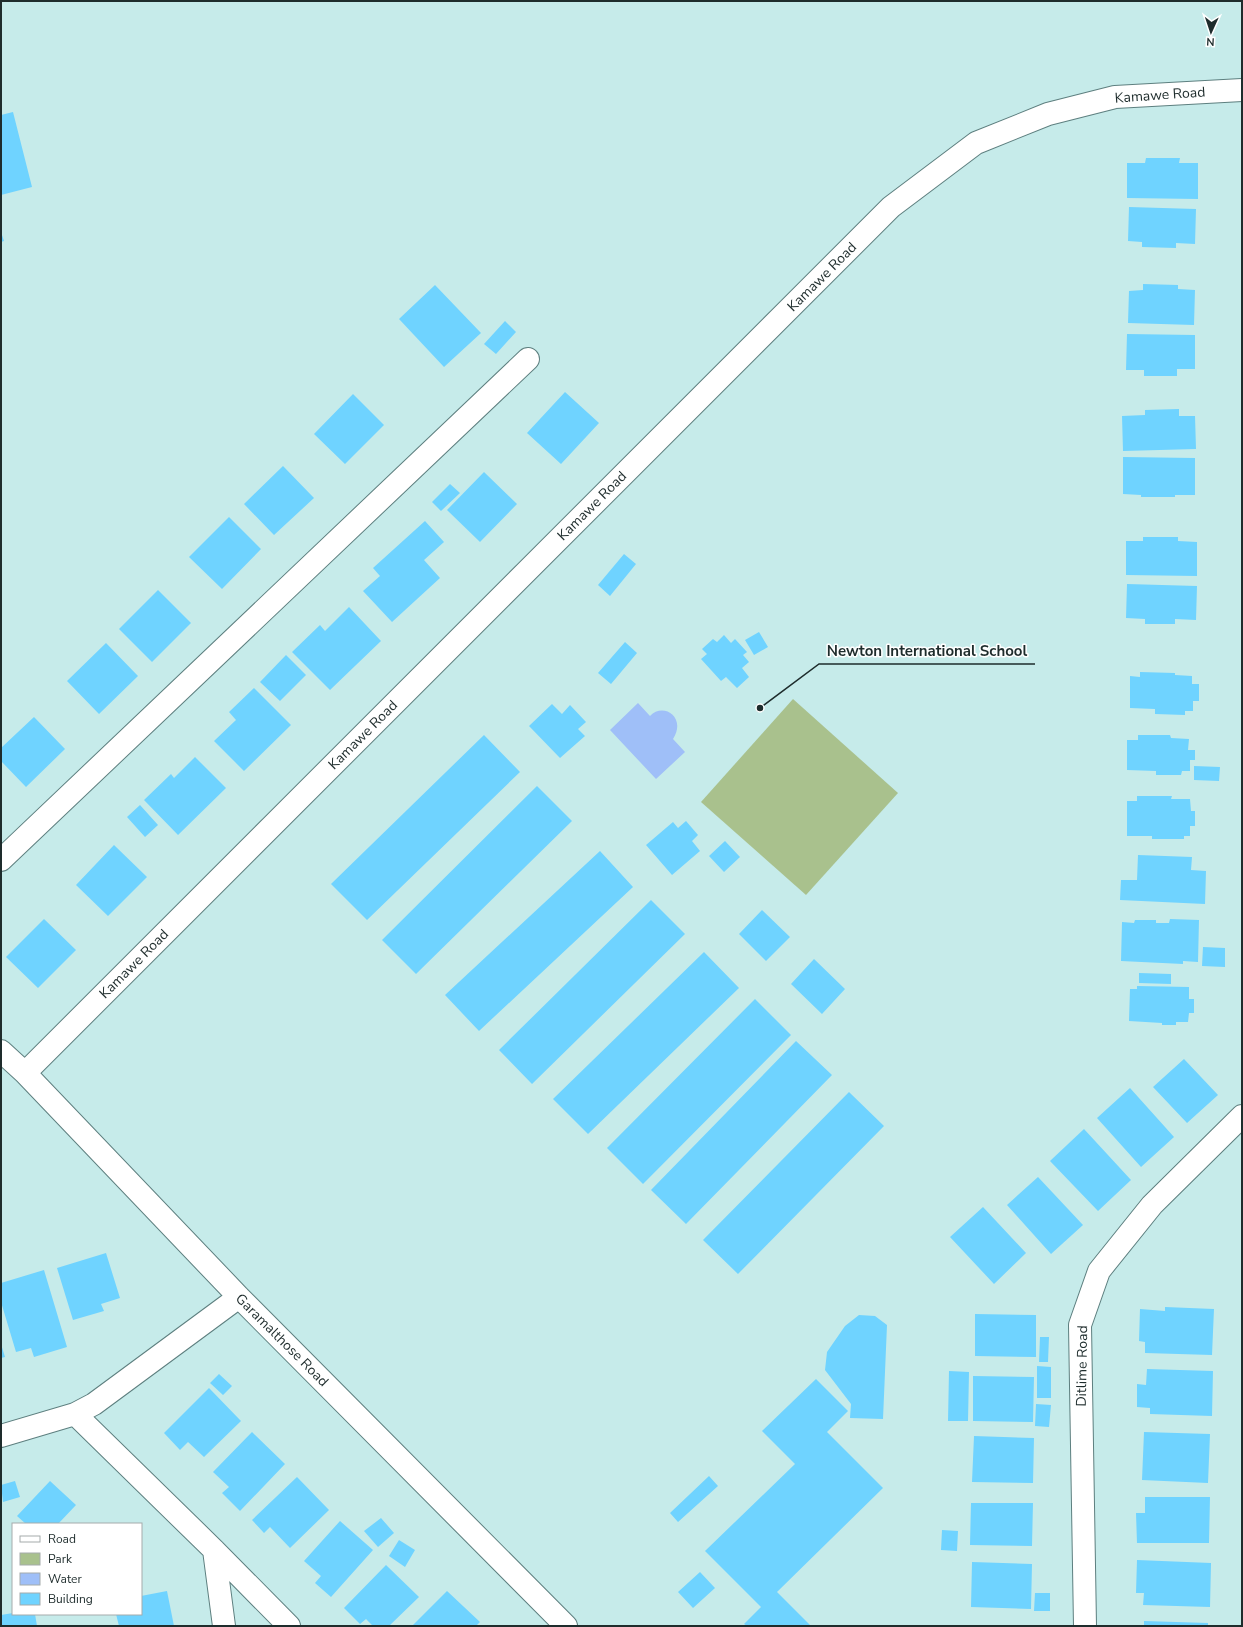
<svg xmlns="http://www.w3.org/2000/svg" width="1243" height="1627" font-family="'Nunito Sans',sans-serif">
<style>
.green{fill:#a9c18d}
.water{fill:#9fbff8}
.building{fill:#6fd3ff}
.lines{fill:none;stroke-linecap:round;stroke-linejoin:round}
.minor-casing{stroke:#5d7f7f;stroke-width:24}
.minor{stroke:#fff;stroke-width:22}
.labels{text-anchor:middle;dominant-baseline:central;stroke-width:3;stroke-linejoin:round;paint-order:stroke}
.street-label{font-size:14px;fill:#1e2c2c;stroke:#fff}
.leader{fill:none;stroke:#1e2c2c;stroke-width:1.5}
.callout-dot{fill:#1e2c2c;stroke:#fff;stroke-width:1.5}
.callout-label{font-size:15px;text-anchor:middle;font-weight:bold;fill:#1e2c2c;stroke:#fff;stroke-width:3;stroke-linejoin:round;paint-order:stroke}
</style>
<rect width="100%" height="100%" fill="#c6ebea"/>
<path class="green" d="M793,699L898,793L806,895L701,802Z"/>
<path class="water" d="M638,703L650,716C663,702 687,717 673,739L685,752L656,779L610,730Z"/>
<path class="building" d="M13,112L32,187L1,195V115Z
M1146,158H1180L1179,163H1198V199L1127,198V163H1145Z
M1129,207L1196,209L1195,244L1176,243V248L1142,247V242L1128,241Z
M1,232L4,241L1,242Z
M1143,284L1178,285V289L1195,290L1194,325L1128,323L1129,291L1143,290Z
M435,285L481,333L444,367L399,319Z
M505,321L516,332L496,354L484,344Z
M1127,334L1195,335V369H1177V376H1144V370H1126Z
M565,392L599,423L561,464L527,433Z
M353,394L384,425L345,464L314,434Z
M1179,409V416H1195L1196,449L1123,451L1122,416L1145,415V410Z
M1123,457L1195,458V495H1175V497H1141V495L1123,494Z
M283,466L314,498L274,535L244,504Z
M484,472L517,504L480,542L447,510Z
M450,484L460,493L441,511L432,502Z
M229,517L261,549L222,589L189,557Z
M425,521L444,542L424,560L440,578L392,622L363,591L380,576L373,568Z
M1143,537H1178V541L1197,542V576L1126,575V541H1143Z
M624,554L636,564L610,596L598,585Z
M1127,584L1197,586L1196,620L1175,619V624H1145V619L1126,618Z
M158,590L191,623L152,662L119,629Z
M349,607L381,641L330,690L292,652L320,625L325,631Z
M759,632L768,647L754,655L745,640Z
M724,635L731,643L735,639L747,652L743,655L749,662L742,668L749,677L737,688L726,677L721,681L701,659L707,654L702,649L713,639L717,642Z
M625,642L637,653L611,684L598,673Z
M106,643L138,676L99,714L67,681Z
M286,655L306,675L280,701L260,682Z
M1140,672L1175,673V675L1192,676V684H1199V701H1193V711H1185V715L1155,714V709L1130,708V676L1140,677Z
M254,688L291,725L244,771L214,741L236,720L229,712Z
M552,704L562,714L570,705L586,722L578,729L585,736L560,758L529,726Z
M34,717L65,749L26,787L1,761V748Z
M484,735L520,772L367,920L331,884Z
M1138,735H1170L1171,738L1189,739L1188,750H1195V760H1190V771H1182L1181,775H1156V771L1127,770V740H1138Z
M195,757L226,788L178,835L144,800L171,774L174,778Z
M1194,766L1220,767L1219,781L1194,780Z
M537,786L572,821L416,974L382,940Z
M1137,796H1172L1171,799H1190L1191,811H1195V826H1190V836H1184V839H1152V836H1127V801H1137Z
M140,805L158,825L145,837L127,817Z
M686,821L698,835L692,841L700,851L672,875L646,845L673,822L678,828Z
M725,841L740,857L724,872L709,856Z
M114,845L147,877L108,916L76,885Z
M600,851L633,887L479,1031L445,995Z
M1138,855L1192,857L1191,870L1206,871L1205,904L1120,900L1121,880H1137Z
M651,900L685,934L532,1084L499,1050Z
M762,910L790,937L766,961L739,934Z
M44,919L76,950L38,988L6,957Z
M1170,919L1199,920L1198,962L1183,961V964L1121,961L1122,922L1134,923L1135,920H1156V923H1169Z
M1203,947L1225,948V967L1202,966Z
M704,952L739,988L588,1134L553,1099Z
M814,959L845,989L822,1014L791,984Z
M1139,973L1171,974V984L1139,983Z
M1137,986L1189,987V999H1194V1013H1189L1188,1022H1176V1025H1162V1023L1129,1021L1130,989H1137Z
M755,999L791,1035L643,1184L607,1148Z
M796,1041L832,1075L686,1224L651,1190Z
M1184,1059L1218,1095L1187,1123L1153,1087Z
M1130,1088L1174,1137L1141,1167L1097,1118Z
M849,1092L884,1126L738,1274L703,1240Z
M1084,1129L1131,1180L1098,1211L1050,1161Z
M1038,1177L1083,1225L1051,1254L1007,1205Z
M983,1207L1026,1253L994,1284L950,1237Z
M106,1253L120,1298L101,1304L104,1311L73,1320L57,1268Z
M44,1270L67,1347L34,1357L31,1348L16,1352L1,1302V1283Z
M1165,1307L1214,1309L1212,1355L1145,1353V1342L1139,1341L1140,1309L1165,1311Z
M975,1314L1036,1315V1357L975,1356Z
M859,1315L875,1316L887,1325L883,1419L850,1418L851,1404L825,1370L827,1352L845,1326Z
M1040,1337H1049L1048,1362H1039Z
M1,1344L5,1357L1,1358Z
M1037,1366L1051,1367V1398H1037Z
M1147,1369L1213,1371L1212,1416L1150,1414V1408L1137,1407V1384L1146,1385Z
M949,1371L969,1372L968,1421H948Z
M219,1374L232,1386L223,1395L210,1383Z
M973,1376L1034,1377L1033,1422L973,1421Z
M816,1379L848,1411L827,1432L883,1488L777,1592L811,1626H747L744,1624L761,1607L705,1551L795,1464L762,1431Z
M209,1388L241,1421L204,1457L188,1442L180,1450L164,1433Z
M1036,1404L1051,1405L1049,1427L1035,1426Z
M252,1432L285,1464L240,1511L222,1493L229,1487L213,1472Z
M1144,1432L1210,1434L1208,1483L1142,1480Z
M974,1436L1034,1438L1033,1483L972,1482Z
M709,1476L718,1486L678,1522L670,1513Z
M297,1477L329,1510L290,1548L270,1527L264,1533L252,1520Z
M15,1481L20,1497L3,1502L1,1485Z
M50,1481L76,1505L58,1524H26L17,1516Z
M1145,1497H1210L1209,1543H1137L1136,1513H1145Z
M971,1503H1033L1032,1546L970,1545Z
M381,1518L394,1533L378,1547L364,1531Z
M340,1521L373,1550L331,1597L315,1583L321,1576L304,1561Z
M942,1530L958,1531L957,1551L941,1550Z
M399,1540L415,1550L405,1567L389,1556Z
M1137,1560L1211,1563L1210,1607L1143,1605L1144,1593H1136Z
M972,1562L1032,1564L1031,1609L971,1607Z
M386,1565L419,1597L389,1626H373L366,1619L360,1624L344,1608Z
M700,1572L715,1588L693,1608L678,1592Z
M167,1591L174,1626H119L116,1614H141V1596Z
M447,1591L480,1622L476,1626H412Z
M1035,1593H1050V1611H1034Z
M13,1613L35,1614L37,1626H1V1615Z
M1144,1621L1208,1623V1626H1144Z"/>
<g class="lines">
<defs>
<path id="minor" d="M1,860L528,359
M1,1051L25,1073L239,1297L566,1626
M25,1073L891,207L976,143L1048,114L1115,97L1242,90
M75,1414L214,1550L289,1626
M1,1436L75,1414L94,1404L239,1297
M214,1550L224,1626
M1085,1626L1080,1325L1099,1271L1152,1205L1242,1116"/>
</defs>
<use href="#minor" class="minor-casing"/>
<use href="#minor" class="minor"/>
</g>
<g class="labels">
<g class="street-label">
<text transform="translate(1160 95) rotate(-4)">Kamawe Road</text>
<text transform="translate(822 277) rotate(-45)">Kamawe Road</text>
<text transform="translate(592 506) rotate(-45)">Kamawe Road</text>
<text transform="translate(363 735) rotate(-45)">Kamawe Road</text>
<text transform="translate(134 964) rotate(-45)">Kamawe Road</text>
<text transform="translate(282 1340) rotate(45)">Garamalthose Road</text>
<text transform="translate(1082 1366) rotate(-89)">Ditlime Road</text>
</g>
</g>
<path class="leader" d="M760 708L819 664H1035"/>
<circle class="callout-dot" cx="760" cy="708" r="4"/>
<g class="callout-label">
<text x="927" y="656">Newton International School</text>
</g>
<rect width="1243" height="1627" fill="none" stroke="#1e2c2c" stroke-width="4"/>
<rect x="12" y="1523" width="130" height="92" fill="#ffffff" stroke="#a5abab"/>
<rect x="20" y="1536" width="20" height="6" fill="#ffffff" stroke="#a5abab"/>
<text x="48" y="1543" font-size="12" fill="#1e2c2c">Road</text>
<rect x="20" y="1553" width="20" height="12" fill="#a9c18d" stroke="#a5abab"/>
<text x="48" y="1563" font-size="12" fill="#1e2c2c">Park</text>
<rect x="20" y="1573" width="20" height="12" fill="#9fbff8" stroke="#a5abab"/>
<text x="48" y="1583" font-size="12" fill="#1e2c2c">Water</text>
<rect x="20" y="1593" width="20" height="12" fill="#6fd3ff" stroke="#a5abab"/>
<text x="48" y="1603" font-size="12" fill="#1e2c2c">Building</text>
<g transform="translate(1211 32) rotate(183)" stroke="#ffffff" stroke-width="3" paint-order="stroke">
<path d="M0-3L7 15L0 10L-7 15Z" fill="#1e2c2c"/>
<text y="-6" font-size="11" font-weight="bold" text-anchor="middle" fill="#1e2c2c">N</text>
</g>
</svg>
